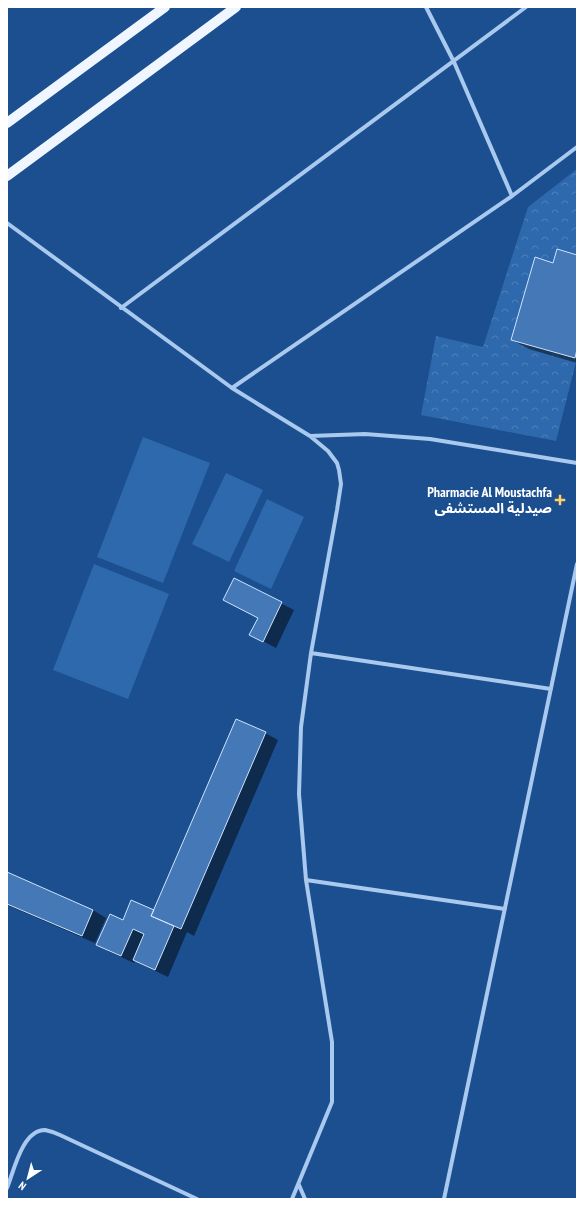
<svg xmlns="http://www.w3.org/2000/svg" width="584" height="1206" font-family="'PT Sans Narrow','Noto Sans Arabic',sans-serif">
<style>
.green{fill:#2e69ad}
.forest{fill:url(#forest-crowns)}
.shadow{fill:#0007}
.building{fill:#4478b7;stroke:#cfe3fa}
.lines{fill:none;stroke-linecap:round;stroke-linejoin:round}
.minor{stroke:#a9c9ee;stroke-width:4}
.primary{stroke:#f0f6ff;stroke-width:10}
.poi-dot{fill:#ffd166;stroke:#1b4f8f;stroke-width:1.5}
.labels{text-anchor:middle;dominant-baseline:central;stroke-width:3.5;stroke-linejoin:round;paint-order:stroke}
.poi-label{font-size:14px;font-weight:bold;fill:#fff;stroke:#1b4f8f;text-anchor:end}
</style>
<defs>
<pattern id="forest-crowns" width="20" height="18" patternUnits="userSpaceOnUse"><rect width="20" height="18" fill="#2e69ad"/><path d="M2 6a3 3 0 1 1 6 0M12 15a3 3 0 1 1 6 0" fill="none" stroke="#4d80b9"/></pattern>
</defs>
<rect width="100%" height="100%" fill="#1b4f8f"/>
<path class="green" d="M143,437L210,463L163,583L97,557Z
M226,473L263,490L229,562L192,544Z
M267,499L304,517L271,589L234,571Z
M94,564L169,594L128,699L53,670Z"/>
<path class="forest" d="M577,169V358L556,441L421,415L436,336L483,347L528,207Z"/>
<path class="shadow" d="M577,256V363L529,349L512,340L554,264Z
M235,580L294,610L276,648L251,635L259,618Z
M265,733L278,740L194,936L187,932L168,977L135,961L134,963L110,952L98,945L123,921L154,912Z
M7,873L93,910L106,918L95,943L7,905Z"/>
<path class="building" d="M557,249L577,255V349L575,358L511,340L535,257L553,263Z
M234,578L282,602L263,642L249,635L258,618L223,600Z
M236,719L266,732L181,929L151,916Z
M7,872L93,910L82,936L7,904Z
M131,900L154,910L151,916L174,926L155,970L133,960L144,934L133,929L121,956L96,945L110,914L123,920Z"/>
<g class="lines">
<path class="minor" d="M426,7L454,62L512,196
M7,223L232,388L310,436L328,451L337,463L339,470L341,484L337,510L311,653L301,727L299,794L306,880L332,1042V1102L292,1199
M121,308L526,7
M232,388L512,196L577,147
M310,436L365,434L430,439L577,463
M311,653L551,689
M306,880L505,909
M299,1185L305,1199
M7,1188C14,1171 22,1130 45,1130C50,1131 56,1133 60,1135L197,1199
M444,1199L577,564"/>
<path class="primary" d="M7,123L165,7
M7,176L236,7"/>
</g>
<path class="poi-dot" d="M558 494h4v4h4v4h-4v4h-4v-4h-4v-4h4z"/>
<g class="labels">
<g class="poi-label">
<text x="552" y="492">Pharmacie Al Moustachfa<tspan x="552" dy="16">صيدلية المستشفى</tspan></text>
</g>
</g>
<rect width="584" height="1206" fill="none" stroke="#ffffff" stroke-width="16"/>
<g transform="translate(28 1178) rotate(216)" stroke="#1b4f8f" stroke-width="3" paint-order="stroke">
<path d="M0-3L7 15L0 10L-7 15Z" fill="#ffffff"/>
<text y="-6" font-size="11" font-weight="bold" text-anchor="middle" fill="#ffffff">N</text>
</g>
</svg>
